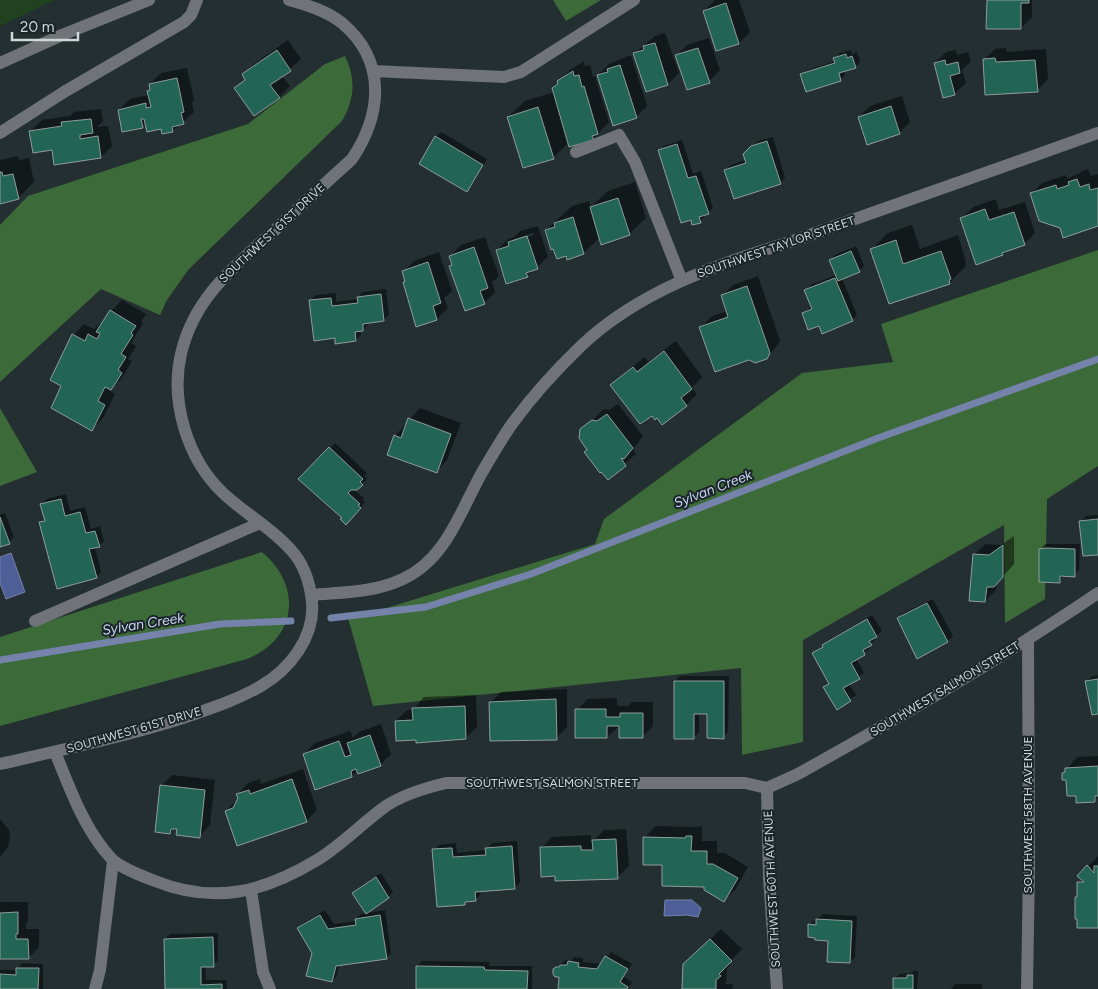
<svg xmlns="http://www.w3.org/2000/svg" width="1098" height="989" font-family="Figtree,sans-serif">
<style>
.green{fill:#21421e}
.forest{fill:#3d6a39}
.water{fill:#4e5e96;stroke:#7582aa}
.shadow{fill:#0007;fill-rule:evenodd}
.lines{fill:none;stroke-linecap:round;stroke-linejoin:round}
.stream{stroke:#7582aa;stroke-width:7}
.building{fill:#226555;stroke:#909d98}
.minor{stroke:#707478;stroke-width:12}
.labels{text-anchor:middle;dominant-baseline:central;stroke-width:4;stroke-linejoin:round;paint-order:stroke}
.street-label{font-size:12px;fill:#cfd7d7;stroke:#1a2527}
.water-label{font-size:14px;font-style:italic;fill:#c9d4f6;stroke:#1a2527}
</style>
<rect width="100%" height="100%" fill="#232f31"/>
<path class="green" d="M0,0H54L0,26Z"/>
<path class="forest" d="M553,0H601L566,21Z
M345,56C356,78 355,99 342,121L188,270L167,300L160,315L101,289L0,382V225L28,196L248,124L325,64Z
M1098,250V466L1047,499L1045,599L1005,623L1004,525L803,640V742L742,755L741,668L373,706L348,618H354L595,544L604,519L802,373L893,362L881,324Z
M0,408L37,472L0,486Z
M262,552C303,586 297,639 247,659L0,726V637Z"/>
<path class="water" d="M11,553L25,592L6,599L0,583V557Z
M665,900H692L701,908L698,917L687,915L664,916Z"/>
<path class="shadow" d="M715,0H739L750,32L739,43L717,50L704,11Z
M988,0H1032V17L1021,28Z
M665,33L679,73L668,84L634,54L655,36Z
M709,38L720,70L709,81L676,56L687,45Z
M288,40L301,59L282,76L290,86L279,97L235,88L246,78L243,75L254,64Z
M1006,48L1007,52L1046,49L1048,79L1037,90L984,60L995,49Z
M851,50L852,54L857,52L860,62L855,67L844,70L845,75L840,80L802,75L807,70L836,61L835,58L840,53Z
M956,50L957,55L968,52L971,61L962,70L966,83L955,93L944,96L935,63L946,52Z
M631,55L647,106L636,117L598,75L609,64Z
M584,61L585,66L590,65L593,77L595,76L609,122L593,139L568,143L553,158L508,117L525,101L554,92L553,88L570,70Z
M187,68L194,100L192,102L194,112L172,131L146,122L142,126L119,110L130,99L149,95L148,91L151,88L150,84L161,73Z
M902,96L910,122L899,133L859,117L870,106Z
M101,109L103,121L97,127L108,126L112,146L101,157L53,148L31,131L42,120L70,116L74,112Z
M441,132L487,159L472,185L467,190L436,137Z
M773,137L785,178L780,183L726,170L731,165L746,160L745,154L758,141Z
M682,140L693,174L701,171L713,208L705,214V216L700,221L659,151L664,146Z
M18,156L19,160L29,158L34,182L18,198L0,202V160Z
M1088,169L1091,176L1098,174V225L1061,227L1031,194L1042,183L1066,175L1067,179Z
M635,182L646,218L629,234L600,237L584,253L568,258L546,230L572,206L589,201L591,207L608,191Z
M996,199L999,210L1025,202L1035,233L1024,244L1007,250L1003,254L977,263L962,218L973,207Z
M912,225L920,249L958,235L966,262L965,263L966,266L949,283L890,303L872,249L888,233Z
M538,226L548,257L527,276L497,250L508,239L514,237L520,231ZM533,233L534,235L510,243L514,239Z
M485,237L499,276L492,282L495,292L484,303L450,266L453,264L450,256L461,245Z
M856,246L864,266L859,271L842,278L857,315L852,320L819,324L803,313L812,306L806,291L811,285L836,275L830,261L835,255Z
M439,252L452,291L444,298L448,308L437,319L404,283L406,280L403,272L414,261Z
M758,276L780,341L777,346L766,358L701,327L712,316L727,311L722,296L733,285Z
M386,289L389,314L384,320L368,322V325L361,330V335L356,340L336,337L311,300L316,295L336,293V302L359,299L358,297L363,292Z
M122,300L146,314L141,322L143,323L131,343L136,346L128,359L132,361L122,378L111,388H109L108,390L115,394L103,418L92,429L62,386L74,335L84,324L94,329L100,324L102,325L111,311Z
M676,341L702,377L692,388L697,394L686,405L657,416L612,385L623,374L645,357L648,362Z
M618,404L643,436L633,449L636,454L608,478L588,449L582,430L604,409L609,410Z
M420,408L461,423L447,460L437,471L395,436Z
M335,443L367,473L364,476L367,479L357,489H353L364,498L362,499L365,502L351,518H344L300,479Z
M66,494L70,511L85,507L91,529L100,526L104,541L99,546L95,547L101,572L96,577L41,523L45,518L41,504L47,499Z
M5,513L14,537L9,542L0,546V515Z
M1098,515V554L1081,522L1086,516Z
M1014,536V564L997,583L996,590L985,601L974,555L985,544L1001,545Z
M1045,544H1080L1079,570L1074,575H1064L1059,582L1040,550Z
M933,599L953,636L948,641L918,657L898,618L903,613Z
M872,615L882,631L875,637L876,639L868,646L869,649L856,658L864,673L849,684L856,695L837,708L825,687L830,683L814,653L828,641Z
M1098,675V712L1086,682L1091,677Z
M680,676H729L728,732L723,737L708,713H699V732L694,737L675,681Z
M567,689V727L556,738L490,703L501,692Z
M476,695L477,727L466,738L417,739L396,721L407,710H413L424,697Z
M617,698V706H628L632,702H653V726L642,737L621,725L607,737L577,710L588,699Z
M381,724L391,754L380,765L357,770L352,776L304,754L315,743L350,731L353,738L359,732Z
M1098,756V797L1094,801L1067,779L1063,774L1077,757Z
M303,769L317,810L306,821L226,811L239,798L238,794L248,783L260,779L261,784Z
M172,775L215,780L210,825L199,836L178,828H175L170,833L161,786Z
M0,819L9,830L10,837L8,847L0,857Z
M656,826L697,827L702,826V841H717V853H725L748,867L735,890L724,900L705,885L663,864L645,837Z
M626,829L629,866L618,877L557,875L541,848L552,837L591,835V840H594L604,830Z
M517,841L520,882L515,888L480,890V895L475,900L468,901L465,903L434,850L439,845L456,843L457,853L487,850L492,843Z
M1098,856V927L1076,897L1079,895V883L1082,879L1079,876Z
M381,873L393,892L388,897L353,893L358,888Z
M0,902H28V921L26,924V929H39V947L28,958H0Z
M325,910L334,924L356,921V919L361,914L385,910L391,953L386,958L339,964L337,976L332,981L298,928L304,923Z
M823,914L857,916L855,957L850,962L829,939L809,925Z
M721,929L742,949L729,962L731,964L727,968L726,984H733L732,989H683L693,956Z
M218,933V960L213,966H205L206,980H226L227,989H166L165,939L170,934Z
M611,952L632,964L624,977L632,982L628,989H559L560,976L554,970L559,965L566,960L571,961L574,957L583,958V962L602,964Z
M422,961L489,962V966H532V989H417V966Z
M22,963L43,964V989H0V970H17Z
M914,971H918L917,989H894V979L900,974L911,973Z
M956,984H982V989H951Z"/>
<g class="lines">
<path class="stream" d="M331,618L426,607L531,574L878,438L1098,359
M0,660L220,624L291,621"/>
</g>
<path class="building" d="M987,0H1029V3H1021V29H986Z
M726,3L739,44L716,51L703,11Z
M655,43L668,85L646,92L633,53L644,50L643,46Z
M698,48L710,83L687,90L675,55Z
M277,50L291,71L270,85L280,98L254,116L234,88L245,80L242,74Z
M846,54L847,58L852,56L856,68L839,73L841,81L806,92L800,74L835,63L833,58Z
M995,58L996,62L1035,60L1038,92L985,95L983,59Z
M945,60L946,65L958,62L960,73L950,76L955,95L943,98L934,63Z
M620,65L637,118L613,126L597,75L608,72L607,69Z
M573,71L574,76L579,75L582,87L584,86L598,134L592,136L594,140L569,147L552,88L558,84L557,81Z
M177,78L184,112L181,113L184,124L172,127L173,132L162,134L161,129L147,132L144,119H141L143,128L122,132L118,110L146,103V108L151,107L147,91L150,90L149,84Z
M891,106L900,134L867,145L858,117Z
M538,107L554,159L523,168L507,117Z
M91,119L93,133L80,135V139L98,136L101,158L54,165L52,150L33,153L29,131L62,126L61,122Z
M435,136L483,165L467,192L419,164Z
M767,141L781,184L734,199L724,170L746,163L743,154L751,146Z
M677,144L688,178L696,176L709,214L699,217L701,223L692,225L691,220L681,223L658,150Z
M0,172H2L3,176L13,174L19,199L0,204Z
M1077,179L1080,187L1089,184L1090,190L1098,188V226L1063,238L1060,228L1039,221L1030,193L1056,185L1057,189L1069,185L1068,182Z
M618,198L630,235L601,245L590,207Z
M985,209L989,220L1014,212L1025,245L1002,253L1003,255L976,265L960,218Z
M573,217L584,254L567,260L566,256L557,259L553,249L551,250L545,230L555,227L554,223Z
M527,236L538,269L526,273L528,277L506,284L496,250L509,246L508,242Z
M896,240L903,264L941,251L951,279L949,280L950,284L889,304L870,249Z
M474,247L488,288L480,291L485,304L465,311L449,266L452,265L449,256Z
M851,251L860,272L838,281L829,260Z
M428,262L441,303L433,306L437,320L416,327L403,282H405L402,271Z
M835,278L853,321L822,334L819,326L808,330L802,313L812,309L804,290Z
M747,286L770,353L767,359L755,363L749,360L715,372L699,327L728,317L721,295Z
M381,294L384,321L363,324V331L355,332L356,341L335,344V338L314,341L309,300L331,298L332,306L358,303L357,297Z
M110,310L136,326L131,333L133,335L121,354L126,357L118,370L122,373L111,390L105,387L98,401L105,405L92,431L51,408L61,386L50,380L72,334L85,341L88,334L97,339L100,333L96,332Z
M664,351L692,389L681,398L687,406L662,425L657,418L655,420L652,416L640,424L610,385L633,367L637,372Z
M607,414L633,448L624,459L621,458L626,466L608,480L601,472L600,473L584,452L587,450L579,438L580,429L592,420L597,421Z
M408,418L451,434L437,473L387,455L394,435L401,438Z
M329,447L363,479L360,482L363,485L357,490H351L348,493L360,504L358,505L361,508L346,525L340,519L342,518L298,479Z
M61,499L65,516L80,512L86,533L95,531L100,547L89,549L97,578L57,589L39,522L45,521L40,504Z
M0,517L10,544L0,547Z
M1098,519V555L1083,556L1079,521Z
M1003,545V577L994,587H987L985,602L969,601L973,554L989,555Z
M1047,548L1075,549V577L1060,576V583L1039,582V549Z
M927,603L948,642L917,659L897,618Z
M867,619L877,637L869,641L872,645L863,650L865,655L851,663L860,679L843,688L851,701L837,710L823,687L829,684L812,653L823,647L822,645Z
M1098,679V714L1092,715L1085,681Z
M674,681H724V739L707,738V714H694V739H674Z
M556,699L557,740L490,741L489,702Z
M465,706L466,739L416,743V740L396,741L395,721L413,720L412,708Z
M575,709H606V717H620V713H643V738H619V726H607V738H575Z
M370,735L381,766L358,774L356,769L351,771L352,777L315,790L303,754L339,741L345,757L351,755L347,743Z
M1098,766V796H1095V802L1076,803V796H1067L1066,780H1062V773L1065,772V768Z
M292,779L307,822L237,846L225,811L233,808L238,798L236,794L249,790L250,794Z
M160,785L205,790L200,838L176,835L177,829H171L170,834L155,832Z
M686,836H692L691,851H707V864H713L738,878L724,902L704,890V887L662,886V865H643V837L685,838Z
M616,839L618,879L555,881V876L541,877L540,847L581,846V850H593L592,840Z
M512,846L515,889L475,892L476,901L465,902V905L437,907L432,849L452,848L453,857L486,855L485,848Z
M1087,865L1094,873V866H1098V928H1077V919H1075V897H1077V882H1084L1077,876Z
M376,877L389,898L366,914L352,893Z
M18,912V934H16V939H28L29,959H0V913Z
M320,915L328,929L356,925L355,919L380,915L387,959L336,966L332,982L306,976L312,953L297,928Z
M816,919L852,921L850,963L827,962L828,941L815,940V938L808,937V924L816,925Z
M213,937L214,967H201V985L222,984V989H165L164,939Z
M710,939L732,961L719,974L721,976L716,980V989H682L683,964Z
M605,956L628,969L620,982L628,987L627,989H558L559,977H555L553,974V969L556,967H559L560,965H567L568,961L579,963L578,967L597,969Z
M416,966L484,967L485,970L528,971L527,989H416Z
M16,968H39L38,989H0V974L16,975Z
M907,975H913V989H893V978H907Z"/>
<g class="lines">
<path class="minor" d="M0,63L62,35L149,0
M373,71L504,77L521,72L634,0
M0,133L64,92L184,22L191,15L197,0
M576,152L619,135L635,162L682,281
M311,595C343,592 373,593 403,579C448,558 461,508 484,469C493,454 502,438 512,424C533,395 557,369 582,345C638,292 717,264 790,242L1098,133
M35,621L260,523
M55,752C69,786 81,821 104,850C107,853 110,858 114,861C125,870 142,876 155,881C215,905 264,892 317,860C342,845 362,823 386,806C404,794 425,788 446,783H745L767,788L798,774C900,717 1001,659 1098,593
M0,764C61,750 123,737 183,718C209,709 237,700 261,686C290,669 315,637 312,602C310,583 304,564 291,550C272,528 244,513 223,493C187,459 170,401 181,354C194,297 235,266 276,229C301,205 327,182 352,159C382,114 387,61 342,23C327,11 307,5 289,0
M767,788L769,878L777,989
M251,890L263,972L270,989
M95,989L100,970L113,861
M1027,989L1029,867L1028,640"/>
</g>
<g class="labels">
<g class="street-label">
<text transform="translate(272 233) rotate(-43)">SOUTHWEST 61ST DRIVE</text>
<text transform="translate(776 247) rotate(-19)">SOUTHWEST TAYLOR STREET</text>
<text transform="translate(945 689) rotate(-31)">SOUTHWEST SALMON STREET</text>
<text transform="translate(134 730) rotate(-16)">SOUTHWEST 61ST DRIVE</text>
<text x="552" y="783">SOUTHWEST SALMON STREET</text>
<text transform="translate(1028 815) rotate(-90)">SOUTHWEST 58TH AVENUE</text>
<text transform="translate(772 889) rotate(-93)">SOUTHWEST 60TH AVENUE</text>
</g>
<g class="water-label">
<text transform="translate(713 489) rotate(-21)">Sylvan Creek</text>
<text transform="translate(143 624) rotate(-9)">Sylvan Creek</text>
</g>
</g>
<path d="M12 32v8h66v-8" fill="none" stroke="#cfd7d7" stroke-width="2.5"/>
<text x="20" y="32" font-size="15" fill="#cfd7d7" stroke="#1a2527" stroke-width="4" paint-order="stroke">20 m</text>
</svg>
